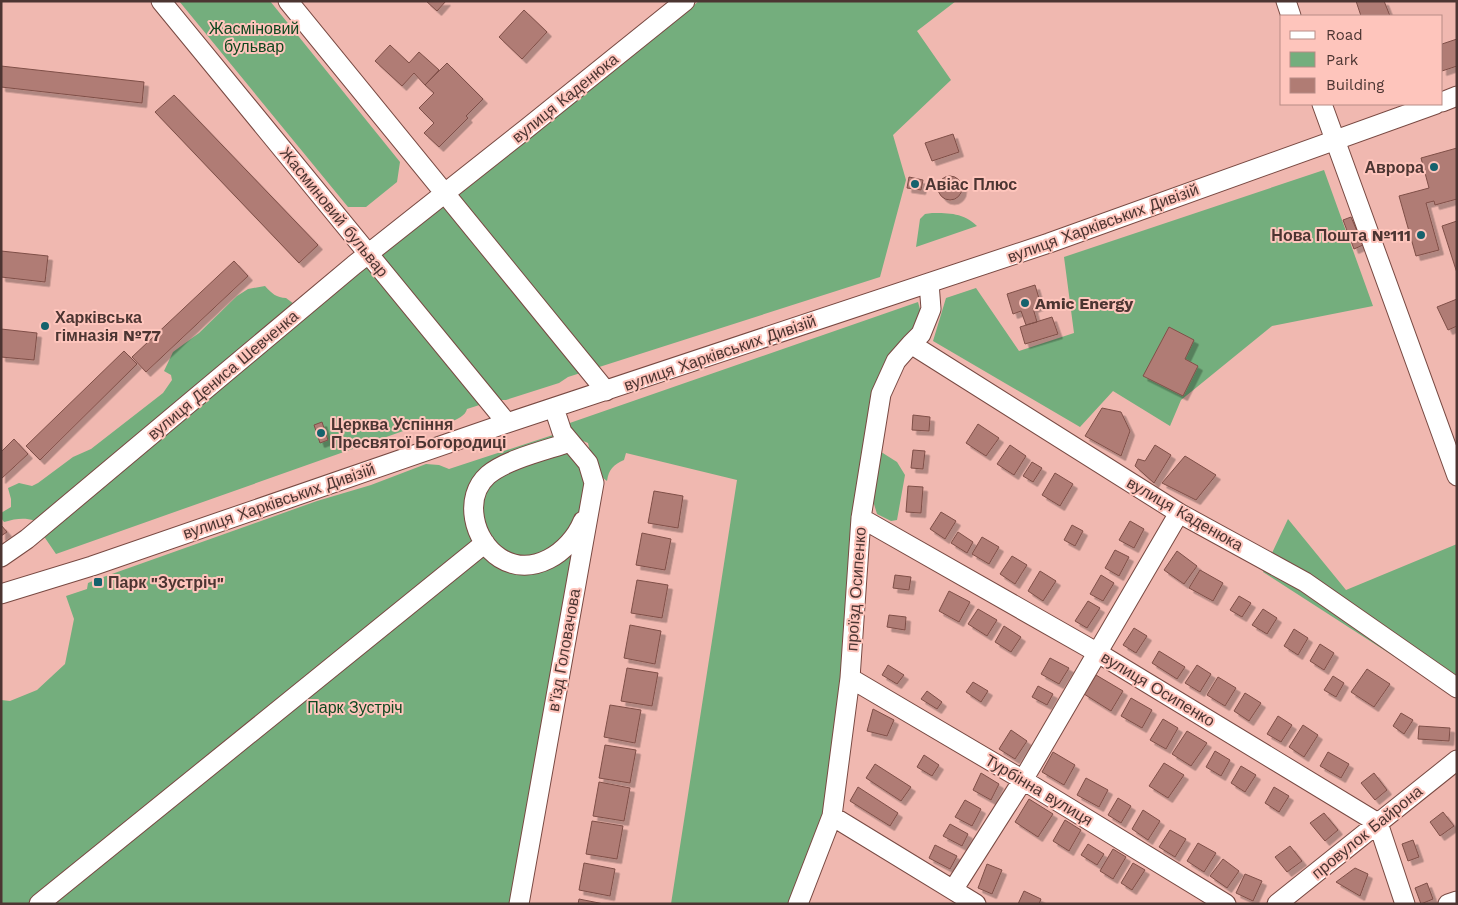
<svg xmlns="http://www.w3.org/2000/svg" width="1458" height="905" font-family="'Work Sans',sans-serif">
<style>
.green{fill:#74ae7d}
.building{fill:#b07c74;stroke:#7f4f48;filter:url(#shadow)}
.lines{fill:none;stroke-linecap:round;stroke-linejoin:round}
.minor-casing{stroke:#784942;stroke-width:21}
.minor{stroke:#fff;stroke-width:19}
.poi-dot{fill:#16626d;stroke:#fec5bc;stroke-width:2}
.labels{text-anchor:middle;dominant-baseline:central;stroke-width:4;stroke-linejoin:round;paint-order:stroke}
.park-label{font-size:16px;fill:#114820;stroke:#fec5bc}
.street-label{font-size:16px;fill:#4c3532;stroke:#fec5bc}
.poi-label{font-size:16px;font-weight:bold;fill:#4c3532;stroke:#fec5bc;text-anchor:start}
</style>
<defs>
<filter id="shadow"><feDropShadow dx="4.5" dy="4.5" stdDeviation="0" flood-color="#0004"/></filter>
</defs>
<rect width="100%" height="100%" fill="#f0b8b0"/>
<path class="green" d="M179,1H270L400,162L397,182L366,207H348Z
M699,1H956L917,31L951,80L893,135L906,180L880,277L568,377L559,383L506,400H495L467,409C464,422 436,425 424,429L423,424L56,554L41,532L46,527C32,517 21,517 4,522L1,518V513L11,507V499L8,488L19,483L32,486L38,483L73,457L91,449L163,393L172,380L171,375L164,371L173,352L199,333L237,296L248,289L265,286C271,293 277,298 286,298L294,304L336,288L368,266Z
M1324,170L1373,306L1272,326L1181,400L1170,426L1113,391L1080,427L933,341L946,298L976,288L1019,351L1074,333L1064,257Z
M932,213C949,213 964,213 977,226L916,247L920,219L925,214Z
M918,302L923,320L898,352L878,450L897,462L905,475L897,520L891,521L877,514L871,494L827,809L792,904H671L737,480L626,453L624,460C613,465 609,469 607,481L595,472L588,443L569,435L564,425Z
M562,432L588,463L519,904H1V700L10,701L37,690L65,664L74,619L66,596L87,589L88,583L95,580L317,501L371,485L426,464L439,465L449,469Z
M1288,519L1346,590L1457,544V697L1263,572Z"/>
<path class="building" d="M426,1H446L437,11Z
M1356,1H1384L1390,16H1361Z
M524,10L547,32L522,59L499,37Z
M1457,39V66L1442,71V44Z
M390,45L409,63L419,52L439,70L425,85L414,73L402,86L375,61Z
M447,63L483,99L466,116L468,118L439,147L424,133L434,123L419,108L434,93L425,85Z
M1,66L144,82L142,103L1,87Z
M174,95L318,245L299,263L155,112Z
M953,134L959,152L932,161L925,143Z
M1457,148V199L1435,205L1434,201L1426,203L1439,250L1416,256L1399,196L1429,188L1421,158Z
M938 188a12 12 0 1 1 24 0a12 12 0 1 1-24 0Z
M909,177L923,180L921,190L907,188Z
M1351,217L1363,245L1354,249L1343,220Z
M1457,221V273L1442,226Z
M1,251L48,256L45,282L1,277Z
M234,261L248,276L146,372L132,357Z
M1035,285L1041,305L1033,308L1037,322L1026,325L1021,311L1013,314L1007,294Z
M1457,299V326L1448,330L1437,307Z
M1052,317L1058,334L1025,344L1020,327Z
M1169,327L1194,340L1185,359L1198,366L1183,396L1143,376Z
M1,329L37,333L34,360L1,357Z
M124,351L137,364L40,460L26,446Z
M1102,408L1121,412L1130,431L1121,456L1085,436Z
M913,415L930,417L929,431L912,430Z
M322,422L328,440L320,443L314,425Z
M978,424L999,438L986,456L966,443Z
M14,439L28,454L1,479V452Z
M1010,445L1026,456L1014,475L997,464Z
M1155,445L1171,455L1154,483L1135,466L1138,459L1145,461Z
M913,450L925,451L923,469L911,468Z
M1185,456L1216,475L1196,500L1162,483Z
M1032,462L1042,468L1033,482L1023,476Z
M1055,473L1073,484L1060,506L1042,495Z
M908,486L923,487L921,513L906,512Z
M654,491L683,496L678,528L648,523Z
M941,512L956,521L945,539L930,529Z
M1130,521L1144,529L1134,548L1119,540Z
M1,525L7,532L1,536Z
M1072,525L1083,531L1075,546L1064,540Z
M958,532L973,542L967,553L951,543Z
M642,533L671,539L665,570L636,565Z
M982,537L999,547L989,564L972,554Z
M1115,550L1129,557L1119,576L1105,568Z
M1177,551L1197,566L1184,584L1164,570Z
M1012,556L1027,565L1015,584L1000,574Z
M1200,570L1223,583L1213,601L1189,588Z
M1040,571L1056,581L1043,601L1028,591Z
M895,575L911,577L909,590L893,588Z
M1101,575L1114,583L1103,601L1090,594Z
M637,580L668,585L662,618L631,613Z
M949,591L970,602L959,622L939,611Z
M1239,596L1251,603L1242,617L1230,610Z
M1088,601L1100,608L1087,628L1075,621Z
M978,609L997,620L987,636L968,624Z
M1263,609L1277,618L1267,634L1252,625Z
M889,615L906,617L905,630L887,627Z
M630,625L661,631L655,664L624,658Z
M1004,626L1021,637L1011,652L995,642Z
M1134,628L1147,636L1136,653L1123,645Z
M1294,629L1308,638L1298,655L1284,646Z
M1320,644L1334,653L1324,670L1310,661Z
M1159,651L1185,667L1177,679L1152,663Z
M1050,658L1069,668L1059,684L1041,674Z
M888,665L904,675L897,684L882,675Z
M1197,665L1211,674L1200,692L1185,683Z
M627,668L658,673L652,706L621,701Z
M1367,669L1390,684L1374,707L1351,692Z
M1096,675L1123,691L1111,711L1084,694Z
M1333,676L1344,683L1336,697L1324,690Z
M1218,677L1236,688L1225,706L1207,695Z
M973,682L988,691L981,702L966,692Z
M1038,686L1053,694L1047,705L1032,697Z
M927,691L942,702L937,709L921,699Z
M1245,693L1261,703L1249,721L1234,711Z
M1131,698L1152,710L1142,728L1121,716Z
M610,705L641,710L635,743L604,737Z
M873,709L894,720L887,736L867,731Z
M1401,713L1413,720L1404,734L1393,726Z
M1278,716L1292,725L1281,742L1267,734Z
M1163,719L1178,728L1166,749L1150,740Z
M1303,725L1318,735L1304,757L1289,747Z
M1419,726L1450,728L1449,741L1418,739Z
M1011,730L1027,741L1015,759L999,749Z
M1187,731L1207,743L1191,766L1172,754Z
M605,745L636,750L630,783L599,778Z
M1215,751L1230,760L1221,776L1206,767Z
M1053,752L1075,765L1064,785L1042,772Z
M1328,752L1349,764L1341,778L1320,766Z
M924,755L939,765L932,776L917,767Z
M1164,763L1184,775L1168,798L1149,786Z
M875,764L911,787L901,801L866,778Z
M1241,766L1256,775L1245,792L1231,783Z
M981,773L999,784L991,800L973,790Z
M1374,773L1387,790L1375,800L1361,783Z
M1086,778L1108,790L1099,807L1077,795Z
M599,782L630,788L624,821L593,816Z
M858,787L898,813L890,826L850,801Z
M1274,787L1289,796L1279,812L1265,803Z
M1118,798L1131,806L1121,823L1108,815Z
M1029,799L1053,814L1038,837L1015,822Z
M965,800L981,809L972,826L955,817Z
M1143,810L1160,821L1148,840L1132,829Z
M1443,812L1454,826L1440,836L1430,822Z
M1324,813L1338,830L1325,841L1310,823Z
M1065,820L1081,830L1069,851L1053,841Z
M592,821L623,826L617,859L586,854Z
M950,824L968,834L962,846L943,836Z
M1170,830L1186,839L1175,857L1159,847Z
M1413,840L1419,857L1408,861L1402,844Z
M1198,843L1216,853L1204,872L1187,861Z
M1088,844L1104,854L1097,865L1081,855Z
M935,845L957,856L950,869L929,858Z
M1290,846L1302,861L1287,872L1275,857Z
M1113,849L1126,857L1113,879L1100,871Z
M1223,859L1239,871L1227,888L1210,876Z
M584,863L615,869L610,896L579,890Z
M1133,863L1145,870L1132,890L1121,883Z
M987,864L1002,870L992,894L978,888Z
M1355,868L1368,874L1360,896L1336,882Z
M1245,874L1262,881L1253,901L1236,893Z
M1427,883L1433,899L1421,904L1415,888Z
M1024,891L1041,899L1039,904H1018Z
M579,899L604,904H578Z"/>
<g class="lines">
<defs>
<path id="minor" d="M161,1L507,423
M288,1L606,391
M1286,1L1291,16
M1442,102L1457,96
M1322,104L1457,476
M911,344L1179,513L1305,582L1457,688
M570,442C547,450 507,459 488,475C463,497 473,541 500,558C532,578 570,553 583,521
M861,518L1098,653L1378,823L1405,904
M1,557L27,539L354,265L526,129L685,1
M1,594L92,566L507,423L1049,243L1436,104
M850,678L1023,780L1226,904
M832,816L976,904
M953,890L1023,780L1179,513
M39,904L485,543
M519,904L594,483L588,463L562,432L554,408
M798,904L832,816L850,678L861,518L881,394L896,361L911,344L921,334L931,309L929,283
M1277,904L1457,760
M1448,904L1457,901"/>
</defs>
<use href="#minor" class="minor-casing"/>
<use href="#minor" class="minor"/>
</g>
<g class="poi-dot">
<circle cx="1434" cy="167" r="5"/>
<circle cx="915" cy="184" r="5"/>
<circle cx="1421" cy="235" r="5"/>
<circle cx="1025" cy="303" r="5"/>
<circle cx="45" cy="326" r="5"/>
<circle cx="321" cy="433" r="5"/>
<rect x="93" y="577" width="10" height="10" rx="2.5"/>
</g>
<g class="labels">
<g class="park-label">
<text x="254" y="28">Жасміновий<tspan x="254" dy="18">бульвар</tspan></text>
<text x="355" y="707">Парк Зустріч</text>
</g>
<g class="street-label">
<text transform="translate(565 98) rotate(-39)">вулиця Каденюка</text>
<text transform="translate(334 212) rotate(51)">Жасминовий бульвар</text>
<text transform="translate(1103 223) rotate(-20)">вулиця Харківських Дивізій</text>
<text transform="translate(720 353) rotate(-19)">вулиця Харківських Дивізій</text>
<text transform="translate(223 375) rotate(-40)">вулиця Дениса Шевченка</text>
<text transform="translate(279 501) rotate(-19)">вулиця Харківських Дивізій</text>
<text transform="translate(1185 514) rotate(30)">вулиця Каденюка</text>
<text transform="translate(856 589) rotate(-86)">проїзд Осипенко</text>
<text transform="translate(564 650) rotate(-80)">в'їзд Головачова</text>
<text transform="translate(1158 689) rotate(31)">вулиця Осипенко</text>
<text transform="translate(1039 790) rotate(31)">Турбінна вулиця</text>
<text transform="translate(1367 832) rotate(-39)">провулок Байрона</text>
</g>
<g class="poi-label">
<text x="1424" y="167" text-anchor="end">Аврора</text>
<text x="925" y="184">Авіас Плюс</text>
<text x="1411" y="235" text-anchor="end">Нова Пошта №111</text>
<text x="1035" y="303">Amic Energy</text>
<text x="55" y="317">Харківська<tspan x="55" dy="18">гімназія №77</tspan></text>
<text x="331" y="424">Церква Успіння<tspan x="331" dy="18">Пресвятої Богородиці</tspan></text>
<text x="108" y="582">Парк "Зустріч"</text>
</g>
</g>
<rect width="1458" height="905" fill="none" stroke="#4c3532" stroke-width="5"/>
<rect x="1280" y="15" width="162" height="90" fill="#fec5bc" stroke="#b78b85"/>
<rect x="1290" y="31" width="25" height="8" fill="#ffffff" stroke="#b78b85"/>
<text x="1326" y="40" font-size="15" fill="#4c3532">Road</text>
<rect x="1290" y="52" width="25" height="15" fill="#74ae7d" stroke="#b78b85"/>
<text x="1326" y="65" font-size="15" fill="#4c3532">Park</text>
<rect x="1290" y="78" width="25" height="15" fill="#b07c74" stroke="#b78b85"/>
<text x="1326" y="90" font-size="15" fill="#4c3532">Building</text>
</svg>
